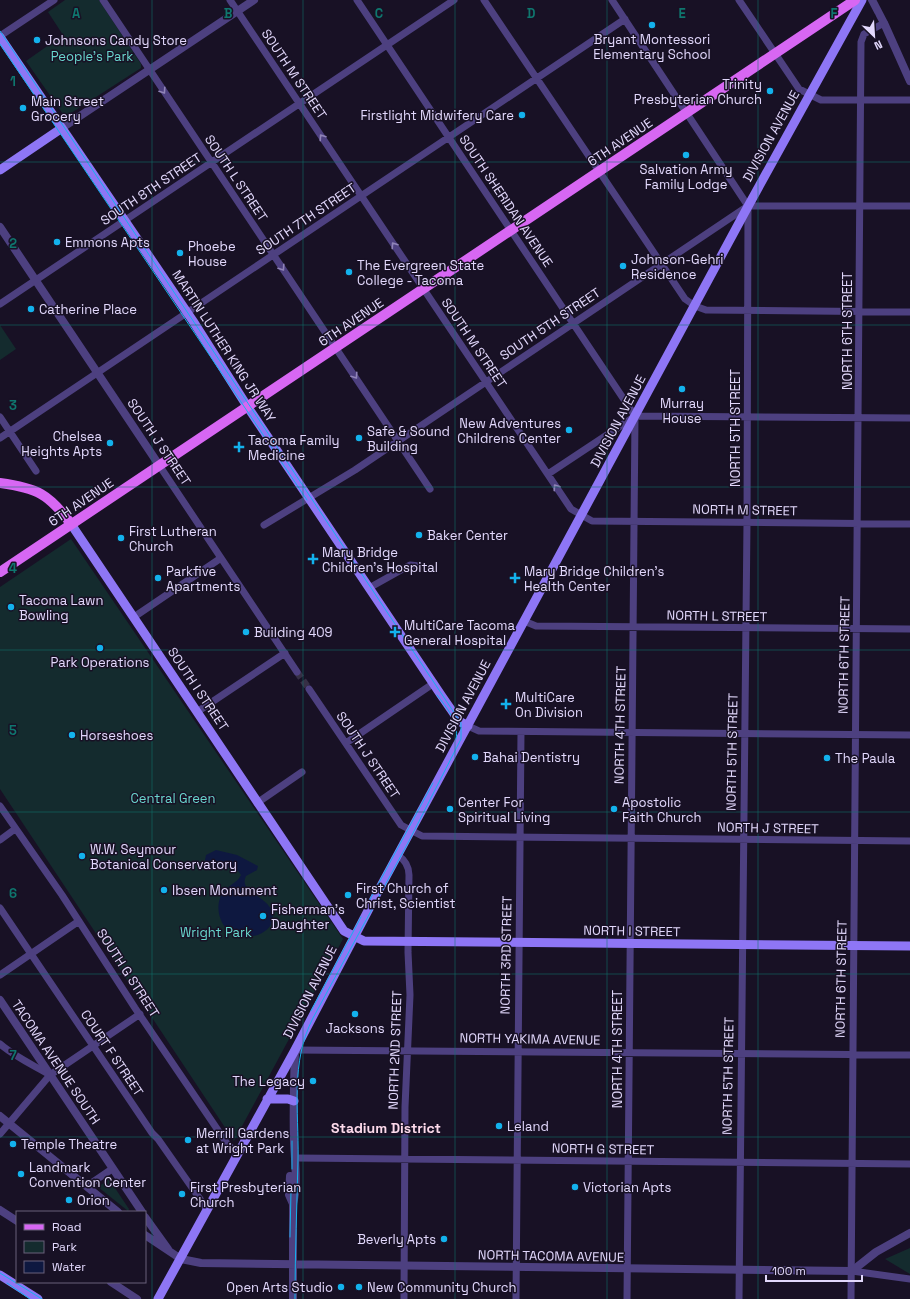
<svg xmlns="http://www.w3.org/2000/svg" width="910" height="1299" font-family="'Space Grotesk',sans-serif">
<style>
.green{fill:#142b2e}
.water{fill:#0e1840}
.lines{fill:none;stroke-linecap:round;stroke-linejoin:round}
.minor-tunnel{stroke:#362f45;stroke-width:7;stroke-dasharray:7 3.5;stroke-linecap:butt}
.minor{stroke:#4d4080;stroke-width:7}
.tertiary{stroke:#4d4080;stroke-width:8}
.secondary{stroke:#8e76f5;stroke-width:9}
.primary{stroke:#d767f3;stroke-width:10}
.tram{stroke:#13b2ed;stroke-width:1}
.oneway{stroke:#9084b8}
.grid{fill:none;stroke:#0f766e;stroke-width:1;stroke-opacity:0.55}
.poi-dot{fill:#13b2ed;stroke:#181125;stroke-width:1.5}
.labels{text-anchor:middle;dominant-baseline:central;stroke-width:3;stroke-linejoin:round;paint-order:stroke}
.poi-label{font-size:13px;fill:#e2d8fc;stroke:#181125;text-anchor:start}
.park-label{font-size:13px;fill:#69d7ce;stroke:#181125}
.street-label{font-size:13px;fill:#e2d8fc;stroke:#181125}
.neighbourhood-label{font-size:14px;font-weight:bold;fill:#fcd9ea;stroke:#181125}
.grid-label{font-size:13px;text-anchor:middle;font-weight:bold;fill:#0f766e;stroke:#181125;stroke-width:3;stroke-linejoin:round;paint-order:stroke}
</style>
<rect width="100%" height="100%" fill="#181125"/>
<path class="green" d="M65,0H99L141,64V68L65,117L26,61L63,35L48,12Z
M0,325L16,349L0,360Z
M71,539L343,939L234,1141L0,789V587Z
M109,1179L129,1209L128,1211L98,1187Z
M910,1248V1274L885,1259Z"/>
<path class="water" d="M216,850L237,855L258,866L257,870L246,876C238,893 268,896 272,912C278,933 247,942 233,934C220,927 214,907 222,894C227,885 237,884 241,875C235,863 218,869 206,864L205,860L206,855Z"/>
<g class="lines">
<path class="minor-tunnel" d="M297,672L309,689"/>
<path class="minor" d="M103,0L430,489
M230,0L571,509L592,521L910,524
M357,0L635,416
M484,0L685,299L695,306L706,310L910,312
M612,0L748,206
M739,0L799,89L821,100H910
M0,36L54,0
M748,206H910
M0,304L454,0
M635,416L910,418
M0,417L36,471
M0,438L625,19
M159,465L297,672
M548,474L634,417
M264,525L355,470L748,206
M369,588L410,565L419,566
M134,617L221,558
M524,621L536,626L910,629
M309,689L401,825L422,836L910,841
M197,712L285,653
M468,726L479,731L910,735
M346,743L434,683
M257,803L302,772
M0,806L62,895L135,1008L228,1145L237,1152
M0,840L15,829
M398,855C405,860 409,866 409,875L408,952L410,995L405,1107L404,1299
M0,908L152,1133L158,1139L207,1209
M0,975L79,921
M0,1044C15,1057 33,1065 50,1075
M295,1050L910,1055
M0,1134L50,1075L140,1014
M296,1158L910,1164
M87,1186L112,1169
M852,1271L910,1279
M516,1299L521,732
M627,1299L635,416
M739,1299L747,522L748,207
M851,1299L861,42L864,34L884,23"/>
<path class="tertiary" d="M872,0L884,23L910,81
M62,128L254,0
M0,227L159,465
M0,1000L142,1212
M0,1116L118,1212
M290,1176L289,1195L293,1204
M0,1210L17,1221
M145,1217L168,1249
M145,1235L181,1259L201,1263L852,1271L876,1252L910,1233
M111,1282L137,1299
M293,1299V1204C298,1184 295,1163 294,1143C293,1112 294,1081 295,1050"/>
<path class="secondary" d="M0,37L193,321L247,406L441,695L459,721L468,726
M0,170L62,128
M71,524L344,931L364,941L910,946
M267,1099H288L294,1101
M0,1275L38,1299
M158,1299L295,1050L382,884L746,210L862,0"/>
<path class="primary" d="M0,483C37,488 49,494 71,524
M0,572L855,0"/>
<path class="tram" d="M0,31L461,723V739L409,841L313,1018C290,1063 299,1110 298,1159C297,1205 295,1252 295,1299
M0,44L307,500
M437,695C446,707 460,723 456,739
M369,901L433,783
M311,1011L361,917
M292,1169V1141
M290,1237L291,1191
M0,1273L42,1299
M7,1283L30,1299"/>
</g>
<defs><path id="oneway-chevron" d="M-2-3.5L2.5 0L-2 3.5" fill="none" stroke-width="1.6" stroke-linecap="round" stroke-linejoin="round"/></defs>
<g class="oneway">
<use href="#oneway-chevron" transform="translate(163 91) rotate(56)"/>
<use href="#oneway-chevron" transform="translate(322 137) rotate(-124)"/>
<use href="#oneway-chevron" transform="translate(394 245) rotate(-124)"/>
<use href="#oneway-chevron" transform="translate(282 268) rotate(56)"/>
<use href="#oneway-chevron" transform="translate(355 376) rotate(56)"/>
<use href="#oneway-chevron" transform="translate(556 487) rotate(-124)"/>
</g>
<path class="grid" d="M152,0V1299M303,0V1299M455,0V1299M607,0V1299M758,0V1299M0,162H910M0,325H910M0,487H910M0,650H910M0,812H910M0,974H910M0,1137H910"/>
<g class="poi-dot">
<circle cx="652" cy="25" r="4"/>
<circle cx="37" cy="40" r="4"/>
<circle cx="770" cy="91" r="4"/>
<circle cx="23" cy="108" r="4"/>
<circle cx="522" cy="115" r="4"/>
<circle cx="686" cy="155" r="4"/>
<circle cx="57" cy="242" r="4"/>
<circle cx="180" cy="253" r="4"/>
<circle cx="623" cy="266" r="4"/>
<circle cx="349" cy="272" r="4"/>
<circle cx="31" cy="309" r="4"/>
<circle cx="682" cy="389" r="4"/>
<circle cx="569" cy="430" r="4"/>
<circle cx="359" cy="438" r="4"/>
<circle cx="110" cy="443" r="4"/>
<path d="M237 441h4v4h4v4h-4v4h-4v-4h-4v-4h4z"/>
<circle cx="419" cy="535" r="4"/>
<circle cx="121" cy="538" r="4"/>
<path d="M311 553h4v4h4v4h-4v4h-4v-4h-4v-4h4z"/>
<circle cx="158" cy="578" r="4"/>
<path d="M513 572h4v4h4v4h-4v4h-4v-4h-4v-4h4z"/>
<circle cx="11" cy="607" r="4"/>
<circle cx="246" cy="632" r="4"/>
<path d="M393 626h4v4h4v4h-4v4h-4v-4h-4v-4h4z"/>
<circle cx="100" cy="648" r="4"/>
<path d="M504 698h4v4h4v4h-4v4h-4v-4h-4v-4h4z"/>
<circle cx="72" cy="735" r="4"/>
<circle cx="475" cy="757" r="4"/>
<circle cx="827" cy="758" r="4"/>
<circle cx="450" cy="809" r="4"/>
<circle cx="614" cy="809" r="4"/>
<circle cx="82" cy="856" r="4"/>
<circle cx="164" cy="890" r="4"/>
<circle cx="348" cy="895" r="4"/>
<circle cx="263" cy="916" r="4"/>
<circle cx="355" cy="1014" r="4"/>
<circle cx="313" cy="1081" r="4"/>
<circle cx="499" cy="1126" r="4"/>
<circle cx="188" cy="1140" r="4"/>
<circle cx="13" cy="1144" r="4"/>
<circle cx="21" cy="1174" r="4"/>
<circle cx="575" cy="1187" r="4"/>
<circle cx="182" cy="1194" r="4"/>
<circle cx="69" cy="1200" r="4"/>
<circle cx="444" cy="1239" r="4"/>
<circle cx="341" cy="1287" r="4"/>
<circle cx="359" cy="1287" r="4"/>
</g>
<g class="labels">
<g class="poi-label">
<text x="652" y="39" text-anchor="middle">Bryant Montessori<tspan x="652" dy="15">Elementary School</tspan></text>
<text x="45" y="40">Johnsons Candy Store</text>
<text x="762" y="84" text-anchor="end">Trinity<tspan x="762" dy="15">Presbyterian Church</tspan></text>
<text x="31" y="101">Main Street<tspan x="31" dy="15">Grocery</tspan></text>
<text x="514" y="115" text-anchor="end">Firstlight Midwifery Care</text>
<text x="686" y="169" text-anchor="middle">Salvation Army<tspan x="686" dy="15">Family Lodge</tspan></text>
<text x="65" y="242">Emmons Apts</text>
<text x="188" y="246">Phoebe<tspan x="188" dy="15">House</tspan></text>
<text x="631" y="259">Johnson-Gehri<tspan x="631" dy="15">Residence</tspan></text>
<text x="357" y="265">The Evergreen State<tspan x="357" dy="15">College - Tacoma</tspan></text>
<text x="39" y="309">Catherine Place</text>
<text x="682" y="403" text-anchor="middle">Murray<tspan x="682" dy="15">House</tspan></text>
<text x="561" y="423" text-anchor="end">New Adventures<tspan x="561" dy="15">Childrens Center</tspan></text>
<text x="367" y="431">Safe &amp; Sound<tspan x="367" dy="15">Building</tspan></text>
<text x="102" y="436" text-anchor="end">Chelsea<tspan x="102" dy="15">Heights Apts</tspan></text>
<text x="248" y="440">Tacoma Family<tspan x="248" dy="15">Medicine</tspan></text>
<text x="129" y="531">First Lutheran<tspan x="129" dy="15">Church</tspan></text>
<text x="427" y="535">Baker Center</text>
<text x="322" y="552">Mary Bridge<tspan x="322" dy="15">Children's Hospital</tspan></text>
<text x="166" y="571">Parkfive<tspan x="166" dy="15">Apartments</tspan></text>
<text x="524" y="571">Mary Bridge Children's<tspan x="524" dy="15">Health Center</tspan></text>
<text x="19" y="600">Tacoma Lawn<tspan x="19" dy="15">Bowling</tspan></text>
<text x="404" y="625">MultiCare Tacoma<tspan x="404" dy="15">General Hospital</tspan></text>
<text x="254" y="632">Building 409</text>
<text x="100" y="662" text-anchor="middle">Park Operations</text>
<text x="515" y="697">MultiCare<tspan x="515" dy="15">On Division</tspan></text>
<text x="80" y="735">Horseshoes</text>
<text x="483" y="757">Bahai Dentistry</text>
<text x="835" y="758">The Paula</text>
<text x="458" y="802">Center For<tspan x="458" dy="15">Spiritual Living</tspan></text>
<text x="622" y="802">Apostolic<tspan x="622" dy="15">Faith Church</tspan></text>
<text x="90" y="849">W.W. Seymour<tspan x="90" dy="15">Botanical Conservatory</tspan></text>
<text x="356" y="888">First Church of<tspan x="356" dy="15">Christ, Scientist</tspan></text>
<text x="172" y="890">Ibsen Monument</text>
<text x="271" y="909">Fisherman’s<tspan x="271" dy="15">Daughter</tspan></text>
<text x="355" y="1028" text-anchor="middle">Jacksons</text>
<text x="305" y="1081" text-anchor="end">The Legacy</text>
<text x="507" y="1126">Leland</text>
<text x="196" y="1133">Merrill Gardens<tspan x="196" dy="15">at Wright Park</tspan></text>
<text x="21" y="1144">Temple Theatre</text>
<text x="29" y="1167">Landmark<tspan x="29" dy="15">Convention Center</tspan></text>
<text x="190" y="1187">First Presbyterian<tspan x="190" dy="15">Church</tspan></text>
<text x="583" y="1187">Victorian Apts</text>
<text x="77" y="1200">Orion</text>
<text x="436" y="1239" text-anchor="end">Beverly Apts</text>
<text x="333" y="1287" text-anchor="end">Open Arts Studio</text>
<text x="367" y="1287">New Community Church</text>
</g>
<g class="park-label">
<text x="92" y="56">People's Park</text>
<text x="173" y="798">Central Green</text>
<text x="216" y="932">Wright Park</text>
</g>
<g class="street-label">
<text transform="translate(294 74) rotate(56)">SOUTH M STREET</text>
<text transform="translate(771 136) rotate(-61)">DIVISION AVENUE</text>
<text transform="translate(620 142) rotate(-34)">6TH AVENUE</text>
<text transform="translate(236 178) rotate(56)">SOUTH L STREET</text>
<text transform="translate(151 189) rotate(-34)">SOUTH 8TH STREET</text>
<text transform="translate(506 201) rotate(56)">SOUTH SHERIDAN AVENUE</text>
<text transform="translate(306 219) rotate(-34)">SOUTH 7TH STREET</text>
<text transform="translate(351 322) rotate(-34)">6TH AVENUE</text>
<text transform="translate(550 324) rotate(-34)">SOUTH 5TH STREET</text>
<text transform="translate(847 331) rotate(-90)">NORTH 6TH STREET</text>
<text transform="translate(474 343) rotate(56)">SOUTH M STREET</text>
<text transform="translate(224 346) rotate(57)">MARTIN LUTHER KING JR WAY</text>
<text transform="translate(618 421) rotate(-62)">DIVISION AVENUE</text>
<text transform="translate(735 428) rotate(-90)">NORTH 5TH STREET</text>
<text transform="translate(159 442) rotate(56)">SOUTH J STREET</text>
<text transform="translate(81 502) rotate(-34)">6TH AVENUE</text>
<text transform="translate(745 510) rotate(1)">NORTH M STREET</text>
<text transform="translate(717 616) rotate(1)">NORTH L STREET</text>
<text transform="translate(844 655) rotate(-89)">NORTH 6TH STREET</text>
<text transform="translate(198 689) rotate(56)">SOUTH I STREET</text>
<text transform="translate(463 706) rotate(-62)">DIVISION AVENUE</text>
<text transform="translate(620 725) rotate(-89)">NORTH 4TH STREET</text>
<text transform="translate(732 752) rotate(-89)">NORTH 5TH STREET</text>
<text transform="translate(368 755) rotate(56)">SOUTH J STREET</text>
<text transform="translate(768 828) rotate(1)">NORTH J STREET</text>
<text transform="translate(632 931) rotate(1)">NORTH I STREET</text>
<text transform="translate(506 955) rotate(-89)">NORTH 3RD STREET</text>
<text transform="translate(128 973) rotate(57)">SOUTH G STREET</text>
<text transform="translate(841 979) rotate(-89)">NORTH 6TH STREET</text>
<text transform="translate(310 992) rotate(-63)">DIVISION AVENUE</text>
<text transform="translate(530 1039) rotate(1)">NORTH YAKIMA AVENUE</text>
<text transform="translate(617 1049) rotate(-90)">NORTH 4TH STREET</text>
<text transform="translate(395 1050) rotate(-88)">NORTH 2ND STREET</text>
<text transform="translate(112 1053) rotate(56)">COURT F STREET</text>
<text transform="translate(56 1062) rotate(56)">TACOMA AVENUE SOUTH</text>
<text transform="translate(728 1076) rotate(-89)">NORTH 5TH STREET</text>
<text transform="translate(603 1149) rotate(1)">NORTH G STREET</text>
<text transform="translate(551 1256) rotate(1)">NORTH TACOMA AVENUE</text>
</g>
<g class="neighbourhood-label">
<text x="386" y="1128">Stadium District</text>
</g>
</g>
<g class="grid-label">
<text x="76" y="18">A</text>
<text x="228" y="18">B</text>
<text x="379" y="18">C</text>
<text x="531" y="18">D</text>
<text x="682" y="18">E</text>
<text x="834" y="18">F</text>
<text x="13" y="86">1</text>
<text x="13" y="248">2</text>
<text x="13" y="410">3</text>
<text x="13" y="573">4</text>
<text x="13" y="735">5</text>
<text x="13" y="898">6</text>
<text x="13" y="1060">7</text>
</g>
<rect x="16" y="1211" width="130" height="72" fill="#181125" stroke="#69617b"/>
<rect x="24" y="1224" width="20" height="6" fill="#d767f3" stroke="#69617b"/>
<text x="52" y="1231" font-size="12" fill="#e2d8fc">Road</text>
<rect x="24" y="1241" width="20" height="12" fill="#142b2e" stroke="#69617b"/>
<text x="52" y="1251" font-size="12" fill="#e2d8fc">Park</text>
<rect x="24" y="1261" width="20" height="12" fill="#0e1840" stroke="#69617b"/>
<text x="52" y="1271" font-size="12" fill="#e2d8fc">Water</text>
<g transform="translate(874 36) rotate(155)" stroke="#181125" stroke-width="3" paint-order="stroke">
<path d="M0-3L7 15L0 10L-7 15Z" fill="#e2d8fc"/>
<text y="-6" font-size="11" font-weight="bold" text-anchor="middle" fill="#e2d8fc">N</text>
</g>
<path d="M766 1275v6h96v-6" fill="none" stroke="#e2d8fc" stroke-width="2"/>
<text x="772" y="1275" font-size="12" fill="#e2d8fc" stroke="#181125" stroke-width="3" paint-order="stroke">100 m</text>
</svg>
